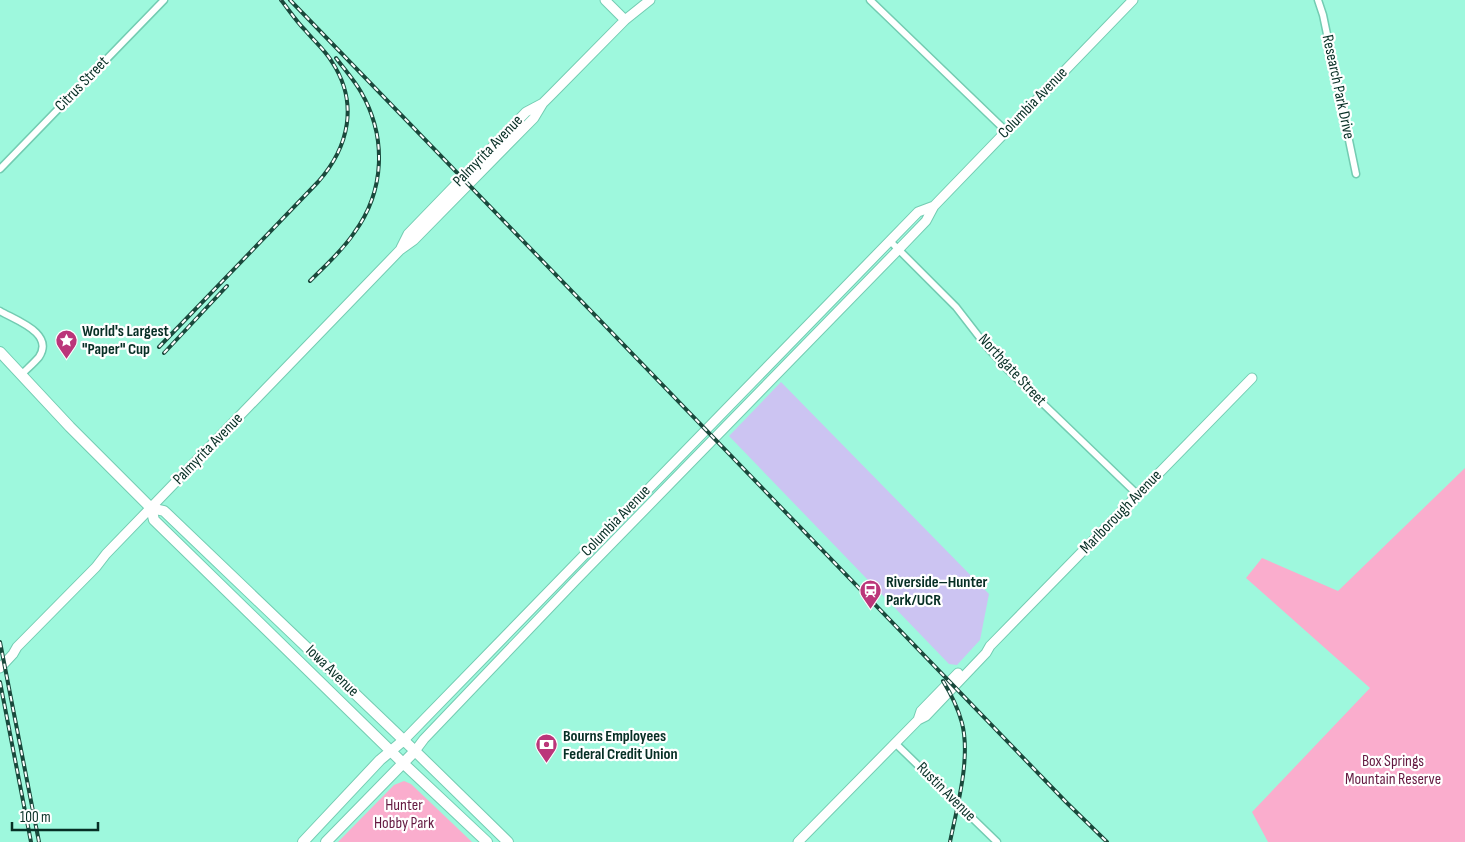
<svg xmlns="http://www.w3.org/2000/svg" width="1465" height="842" font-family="'Sofia Sans Condensed',sans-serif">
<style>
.green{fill:#faadcd}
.water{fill:#ccc4f2}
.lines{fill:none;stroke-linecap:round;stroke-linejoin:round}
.street-casing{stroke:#73ccb2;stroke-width:9}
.secondary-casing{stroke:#73ccb2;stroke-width:11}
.primary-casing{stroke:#73ccb2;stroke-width:12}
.street{stroke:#fff;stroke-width:6}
.secondary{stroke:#fff;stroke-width:9}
.primary{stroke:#fff;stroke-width:10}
.rail-casing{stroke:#1a493c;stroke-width:4}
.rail{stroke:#fff;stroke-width:2;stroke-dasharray:5.5;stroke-linecap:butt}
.labels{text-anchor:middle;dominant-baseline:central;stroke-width:4.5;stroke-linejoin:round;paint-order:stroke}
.street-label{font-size:16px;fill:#072f25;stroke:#fff}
.poi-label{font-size:16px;font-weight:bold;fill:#072f25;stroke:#fff;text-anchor:start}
.park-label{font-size:16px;fill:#641940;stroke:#fff}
</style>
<rect width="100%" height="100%" fill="#9ef8dd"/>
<path class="green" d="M1465,468V842H1268L1252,812L1370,688L1246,578L1262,558L1338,591Z
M404,781L411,784L472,842H338L394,785Z"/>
<path class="water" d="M781,382L989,594L980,640L957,665L949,664L729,436Z"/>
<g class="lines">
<defs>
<path id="street" d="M870,0L1006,131
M1318,0L1323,15L1356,174
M0,169L164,0
M890,241L956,307L987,347L1007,369L1138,495
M0,311C15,320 55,333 39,357C34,363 27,369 22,374
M895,743L997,842"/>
<path id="secondary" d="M605,0L625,20
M401,248L408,234L526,112L543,103
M0,668L13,654L17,647L96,567L106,554L400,250L414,240L534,118L543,103L553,93L625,20L650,0
M918,720L921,711L958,673
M404,740L918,212L934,206
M415,751L424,739L575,581L899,249L926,221L934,206L1133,0
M798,842L918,720L926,716L986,653L990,646L1252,378"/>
<path id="primary" d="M0,352L70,427L151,508L154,520L404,764L487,842
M151,508L164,511L415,751L508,842
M303,842L380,760L404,740
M326,842L415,751"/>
</defs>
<use href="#street" class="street-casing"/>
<use href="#secondary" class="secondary-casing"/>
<use href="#primary" class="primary-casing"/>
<use href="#street" class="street"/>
<use href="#secondary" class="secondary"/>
<use href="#primary" class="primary"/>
<defs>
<path id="rail" d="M290,0L1066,802L1107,842
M310,281C325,266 342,251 354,233C385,191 387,137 361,92C354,80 345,70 336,58
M159,347L318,182C349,147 359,103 332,62C325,50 314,41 305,30C296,21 289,10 281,0
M164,353L227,286
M0,642L39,842
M943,681C951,694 958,708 962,723C971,758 957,807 950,842
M0,682L31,842"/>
</defs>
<use href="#rail" class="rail-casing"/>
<use href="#rail" class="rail"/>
</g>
<defs>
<symbol id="sight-pin" viewBox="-11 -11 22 30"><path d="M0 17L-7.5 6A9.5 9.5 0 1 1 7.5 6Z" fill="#bb367a" stroke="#fff"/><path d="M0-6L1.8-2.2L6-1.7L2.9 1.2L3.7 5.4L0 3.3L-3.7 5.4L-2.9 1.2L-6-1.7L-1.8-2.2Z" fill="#fff"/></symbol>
<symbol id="station-pin" viewBox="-11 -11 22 30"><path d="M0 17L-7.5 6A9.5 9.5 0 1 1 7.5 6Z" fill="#bb367a" stroke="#fff"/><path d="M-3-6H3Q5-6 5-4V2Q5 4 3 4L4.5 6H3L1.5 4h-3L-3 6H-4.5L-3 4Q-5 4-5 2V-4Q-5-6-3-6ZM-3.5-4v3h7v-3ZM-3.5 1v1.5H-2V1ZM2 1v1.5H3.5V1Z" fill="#fff"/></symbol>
<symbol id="bank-pin" viewBox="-11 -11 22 30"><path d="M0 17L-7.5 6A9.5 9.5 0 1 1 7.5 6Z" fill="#bb367a" stroke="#fff"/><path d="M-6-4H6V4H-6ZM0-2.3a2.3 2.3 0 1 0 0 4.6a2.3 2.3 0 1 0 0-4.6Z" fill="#fff"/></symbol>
</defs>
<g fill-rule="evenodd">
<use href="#sight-pin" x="54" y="328" width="25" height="34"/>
<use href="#station-pin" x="858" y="578" width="25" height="34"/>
<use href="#bank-pin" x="534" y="732" width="25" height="34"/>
</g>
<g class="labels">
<g class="street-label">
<text transform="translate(82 84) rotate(-46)">Citrus Street</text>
<text transform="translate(1338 87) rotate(78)">Research Park Drive</text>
<text transform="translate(1033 103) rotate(-46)">Columbia Avenue</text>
<text transform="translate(488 151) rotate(-46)">Palmyrita Avenue</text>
<text transform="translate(1012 370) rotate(47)">Northgate Street</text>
<text transform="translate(208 449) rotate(-46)">Palmyrita Avenue</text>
<text transform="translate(1121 512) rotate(-46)">Marlborough Avenue</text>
<text transform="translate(616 521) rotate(-46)">Columbia Avenue</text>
<text transform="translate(332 671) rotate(44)">Iowa Avenue</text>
<text transform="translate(946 792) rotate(45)">Rustin Avenue</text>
</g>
<g class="poi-label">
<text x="82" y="331">World's Largest<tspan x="82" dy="18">"Paper" Cup</tspan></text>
<text x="886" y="582">Riverside–Hunter<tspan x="886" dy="18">Park/UCR</tspan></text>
<text x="563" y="736">Bourns Employees<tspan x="563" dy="18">Federal Credit Union</tspan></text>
</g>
<g class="park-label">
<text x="1393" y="761">Box Springs<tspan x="1393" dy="18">Mountain Reserve</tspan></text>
<text x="404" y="805">Hunter<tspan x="404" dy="18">Hobby Park</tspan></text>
</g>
</g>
<path d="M12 822v8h86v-8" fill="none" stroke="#072f25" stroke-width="2.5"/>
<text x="20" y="822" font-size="15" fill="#072f25" stroke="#ffffff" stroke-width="4" paint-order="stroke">100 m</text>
</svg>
